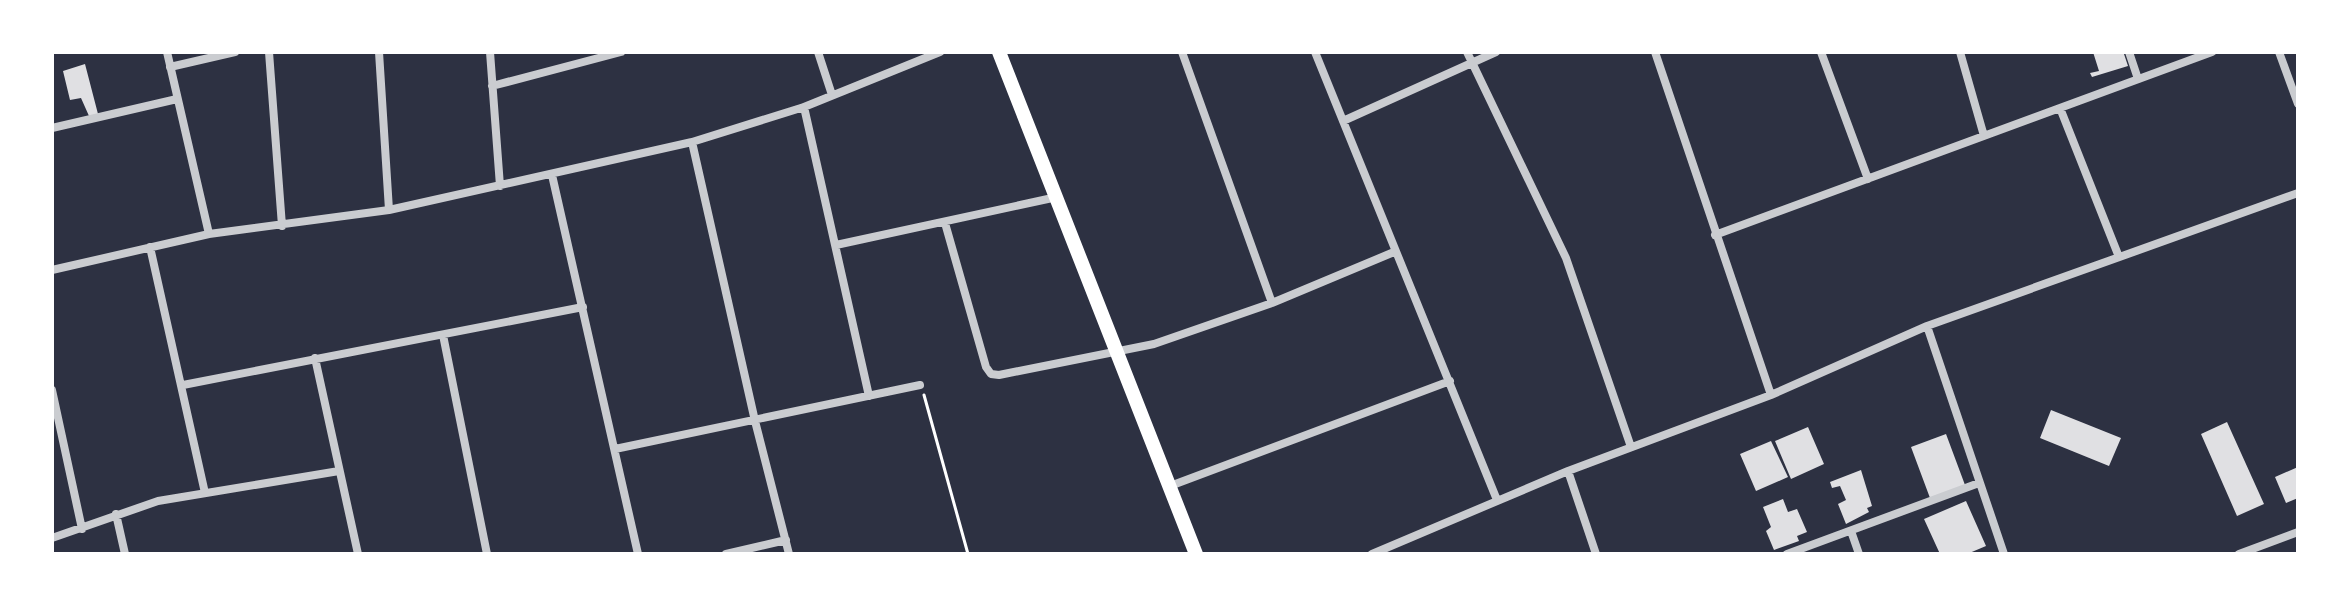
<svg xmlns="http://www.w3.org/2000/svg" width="2350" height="606" font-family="'Source Sans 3',sans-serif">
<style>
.building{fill:#e0e0e3}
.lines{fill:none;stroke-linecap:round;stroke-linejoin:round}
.path{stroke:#fff;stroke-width:3}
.minor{stroke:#caccd0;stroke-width:8}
.secondary{stroke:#fff;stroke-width:14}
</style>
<rect width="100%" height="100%" fill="#2d3142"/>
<path class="building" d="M2093,52L2124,54L2128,66L2092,77L2090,73L2099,71Z
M85,64L98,114L89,116L81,98L70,100L63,71Z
M2051,410L2121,438L2109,466L2040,438Z
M2227,422L2264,504L2237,516L2201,434Z
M1808,427L1824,464L1791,479L1775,441Z
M1946,434L1965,485L1930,498L1911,447Z
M1771,441L1788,477L1756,491L1740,454Z
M2298,467V498L2286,503L2275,477Z
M1861,470L1872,506L1867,508L1869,512L1846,524L1838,504L1846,500L1840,486L1832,488L1830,482Z
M1783,499L1788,512L1797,509L1807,532L1797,536L1799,541L1774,550L1766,531L1771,527L1763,507Z
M1966,501L1986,546L1967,554H1940L1924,519Z"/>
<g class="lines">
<path class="path" d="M924,395L968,554"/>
<path class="minor" d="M167,52L209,234
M269,52L282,226
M379,52L389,210
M490,52L500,186
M818,52L832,95
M1182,52L1272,303
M1315,52L1497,500
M1467,52L1566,258L1631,447
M1655,52L1771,395
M1821,52L1868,179
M1960,52L1984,136
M2129,52L2138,79
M2279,52L2298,104
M170,67L235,52
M492,86L621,52
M804,107L869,396
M2060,108L2119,257
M1343,121L1496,52
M52,128L177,99
M692,142L755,421L789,554
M552,175L638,554
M945,223L986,367L991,374L999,375L1154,344L1272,303L1394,252
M1715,235L2212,52
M836,245L1057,197
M150,247L205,493
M52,270L209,234L389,210L692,142L804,107L940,52
M1927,326L2004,554
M443,335L487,554
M315,358L358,554
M183,385L583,307
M52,390L82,529
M615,449L920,385
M1568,471L1596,554
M1170,486L1450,381
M116,514L125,554
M1851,531L1859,554
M52,538L158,501L339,471
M726,554L786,540
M1372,554L1568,471L1771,395L1927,326L2298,193
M1787,554L1979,483
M2239,554L2298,532"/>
<path class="secondary" d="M999,52L1196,554"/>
</g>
<rect width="2350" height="606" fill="none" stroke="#ffffff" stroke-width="108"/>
</svg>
